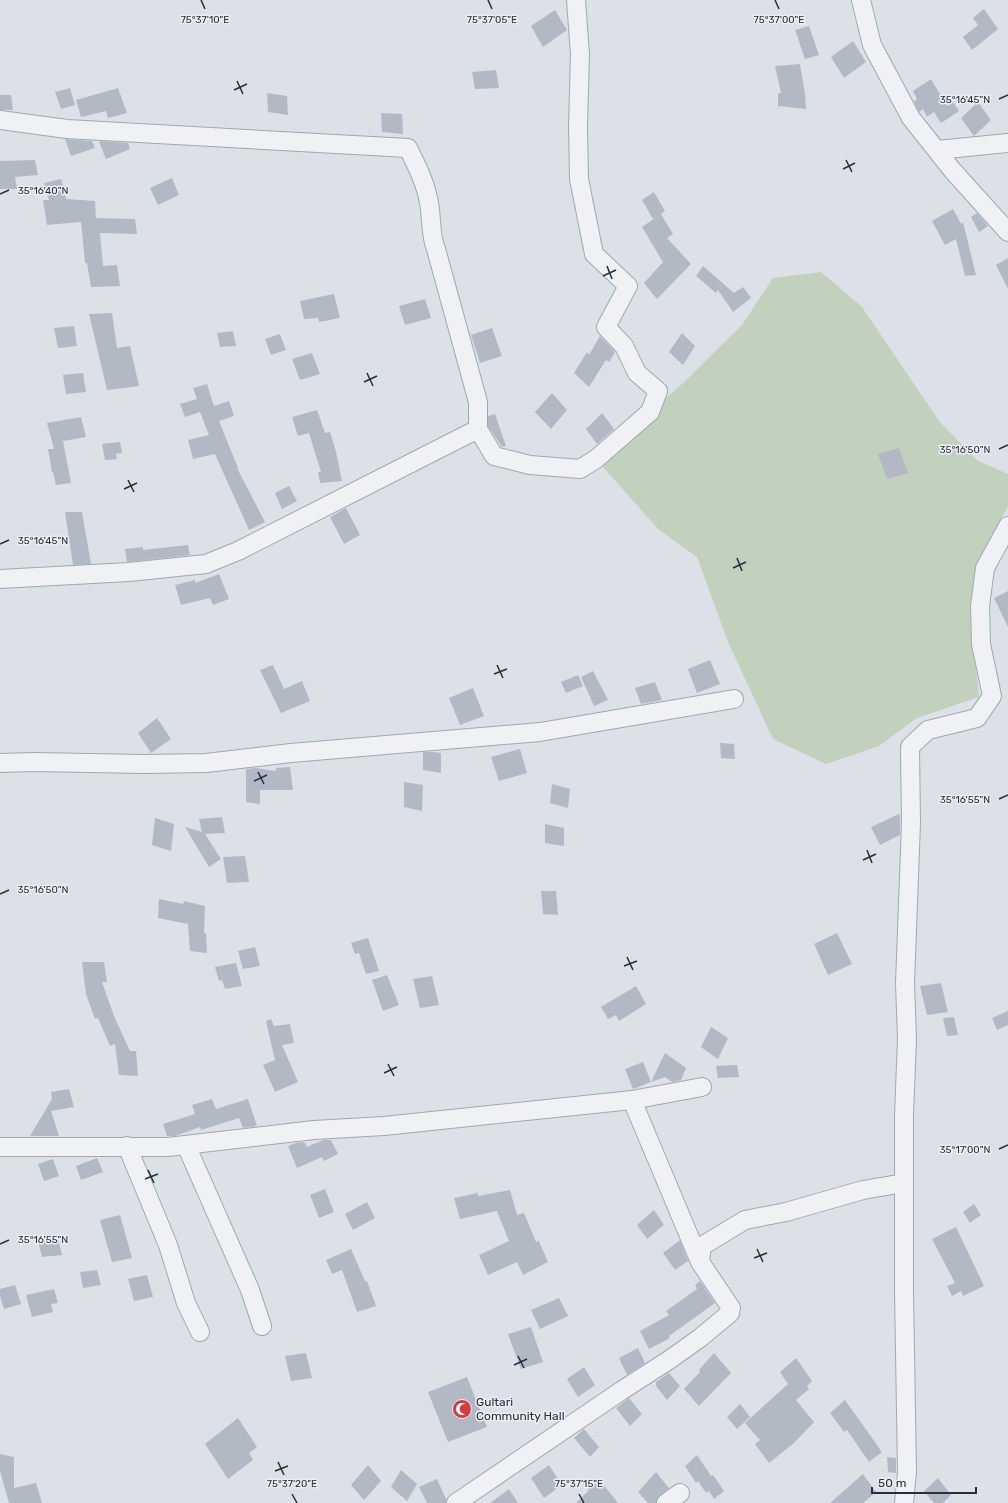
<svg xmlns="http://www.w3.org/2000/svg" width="1008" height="1503" font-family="Rubik,sans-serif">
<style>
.green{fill:#c1d1bd}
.building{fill:#b3b9c4}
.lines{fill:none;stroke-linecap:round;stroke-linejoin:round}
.minor-casing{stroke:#a1a7b1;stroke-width:20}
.minor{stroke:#eff1f5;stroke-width:18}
.ticks{fill:none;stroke:#252d3e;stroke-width:1.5}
.labels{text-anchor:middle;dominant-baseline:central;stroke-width:3;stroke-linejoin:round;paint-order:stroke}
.poi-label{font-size:12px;fill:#252d3e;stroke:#ebeff5;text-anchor:start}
.ticks-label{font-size:10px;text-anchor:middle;fill:#252d3e;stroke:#ebeff5;stroke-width:3;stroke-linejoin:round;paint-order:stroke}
</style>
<rect width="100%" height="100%" fill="#dce0e7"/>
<path class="green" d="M821,272L862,307L939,421L978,461L1008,474V506L979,562L971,619L979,697L917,718L879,746L826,764L773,739L728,642L697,557L658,529L596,459L682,384L742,325L773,278Z"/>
<path class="building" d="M984,9L998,29L972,50L963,37L978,25L973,18Z
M555,10L567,30L543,47L531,26Z
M809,26L819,55L805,59L795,30Z
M853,41L866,62L844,78L831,57Z
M800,64L805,94L806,109L778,106V93H781L775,66Z
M496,70L499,88L475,89L472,72Z
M931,79L947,106L953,102L959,111L941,123L934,112L927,117L923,109L919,112L914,101L917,99L913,91Z
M70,88L75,105L61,109L55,92Z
M118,88L127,113L108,118L106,111L81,117L76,100Z
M267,93L287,96L288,115L268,112Z
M0,95H11L13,110H0Z
M978,102L991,120L974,136L961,118Z
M381,113L402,114L403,134L382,132Z
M65,139L92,141L95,148L71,156Z
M102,141L128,143L130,149L106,159L99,142Z
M35,160L38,175L15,177L17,189H0V161Z
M172,178L179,195L158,205L150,188Z
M61,179L66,199L95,201L96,218L135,219L137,234L100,233L103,266L117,265L120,286L91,287L87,263H85L81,222L47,225L43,200H49L44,183Z
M654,192L665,211L661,214L673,234L667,238L691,264L657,299L644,283L663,262L642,227L661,214L653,219L642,200Z
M953,209L961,224L963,222L976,275L965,276L956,239L945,245L932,221Z
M977,213L988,226L979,232L971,217Z
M1008,258V289L996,265Z
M703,266L734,293L743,287L751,298L733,312L718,290L716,293L696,276Z
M334,294L340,318L319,322L318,318L304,319L300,301Z
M425,299L431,318L405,325L399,306Z
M112,313L117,348L130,346L139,386L107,390L89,314Z
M74,326L77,346L58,348L54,328Z
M492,328L502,356L480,363L471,335Z
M233,331L236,346L220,347L217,333Z
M682,333L695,346L683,365L669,352Z
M280,334L286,350L271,355L265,339Z
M600,336L615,352L609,362L606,360L589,387L574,373L587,352L589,355Z
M312,353L320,374L300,380L292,359Z
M83,373L86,392L66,394L63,375Z
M207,384L214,406L229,401L234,416L219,421L238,468H237L265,522L249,530L215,454L193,459L188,440L209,435L200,412L185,417L180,404L197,399L193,388Z
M552,393L567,410L551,429L535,412Z
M317,410L325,433L330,432L336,452L342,481L320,483L318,472H321L309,433L298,436L292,417Z
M602,413L614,429L597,444L586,429Z
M495,414L506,446L502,447L488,426V416Z
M81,417L86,437L63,441L71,483L56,485L53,472H52L48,449H54L47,423Z
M120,442L122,453L116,454L117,459L105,460L102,444Z
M899,448L908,473L887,479L878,454Z
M289,486L297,501L282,509L275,493Z
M346,508L360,535L344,544L330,517Z
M65,512H82L91,564L73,565Z
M188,545L190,555L128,562H127L125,549L143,547V550Z
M219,574L229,599L213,605L210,598L181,605L175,585L195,580V583Z
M1008,591V627L994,598Z
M710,660L720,684L697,693L688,669Z
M273,665L284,689L302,681L310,701L281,713L260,670Z
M593,671L608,700L594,706L581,677Z
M578,675L583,686L566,693L561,682Z
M655,682L662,700L641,704L635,688Z
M473,688L484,716L460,725L449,698Z
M157,718L171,739L151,753L138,733Z
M720,743L734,744L735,759L721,758Z
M520,749L527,773L499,781L491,757Z
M423,752H433L441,753V773L423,770Z
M290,767L293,790H260V804L246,802V769L255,768L276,771V768Z
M404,782L423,785L422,811L404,807Z
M552,784L570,789L568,808L550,803Z
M899,814L900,817V835L880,845L871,827Z
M222,817L225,833L205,834L221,859L209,867L185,827L202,832L199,819Z
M155,818L174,824L171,851L152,845Z
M545,824L564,828V846L545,843Z
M245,856L249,882L227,883L223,857Z
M541,891H556L558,915L543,914Z
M159,899L183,904L184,901L205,906L204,933H206L207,953L190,951L188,924L158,918Z
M837,933L852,964L828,975L814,944Z
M368,938L379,971L366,974L359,953L355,954L351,943Z
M255,947L260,966L243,969L238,951Z
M82,962H104L107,982H102L114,1016L130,1051H136L138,1076L119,1075L115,1044L110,1046L98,1018L95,1019L86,994Z
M236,963L242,986L225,989L222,980L219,981L215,967Z
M387,975L399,1005L383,1011L372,980Z
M432,976L439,1005L420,1008L413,979Z
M941,983L948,1012L927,1015L920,986Z
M636,986L646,1004L619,1021L616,1015L608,1019L601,1007Z
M1008,1011V1025L997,1030L992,1018Z
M954,1017L958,1035L947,1036L943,1018Z
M271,1019L274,1026L290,1024L294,1043L282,1045L298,1082L275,1092L263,1065L275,1060L266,1021Z
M711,1027L728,1038L718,1059L701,1047Z
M665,1053L686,1068L681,1080L672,1082L665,1077L651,1082Z
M643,1062L651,1082L633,1089L625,1069Z
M737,1065L739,1077L718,1078L716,1066Z
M69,1089L74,1107L51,1111L59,1136H30L52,1099L51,1092Z
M212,1099L216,1109L248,1099L257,1126L243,1128L239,1118L201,1130L200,1127L175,1136H167L163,1124L195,1114L192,1105Z
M323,1140H331L338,1154L324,1161L322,1157L297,1168L288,1146L296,1143L304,1142L307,1147Z
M97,1158L103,1172L81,1180L76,1166Z
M53,1159L59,1176L44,1181L38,1164Z
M325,1189L334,1212L319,1218L310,1195Z
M510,1190L517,1215L524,1213L536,1242L539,1241L548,1262L523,1275L517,1262L488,1275L479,1255L509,1241L497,1211L460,1219L454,1198L478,1193V1196Z
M367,1202L375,1218L353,1230L345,1214Z
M974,1204L981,1215L970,1223L963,1212Z
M654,1210L664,1225L647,1239L637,1225Z
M120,1215L132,1258L112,1262L100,1220Z
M956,1227L984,1286L963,1296L961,1291L952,1296L947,1286L955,1283L932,1239Z
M58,1239L62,1255L42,1257L38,1241Z
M680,1240L688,1261L675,1270L663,1253Z
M351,1249L365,1281H367L376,1306L357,1312L342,1270L332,1274L326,1260Z
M97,1270L101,1285L83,1288L80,1272Z
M147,1275L153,1297L134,1301L128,1279Z
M700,1281L715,1303L669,1336L670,1338L649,1349L640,1331L669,1315L666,1311L697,1289L695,1285Z
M15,1285L21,1304L4,1309L0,1296V1289Z
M54,1289L58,1303L51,1304L53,1312L32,1317L26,1295Z
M559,1298L568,1316L540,1329L531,1310Z
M531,1327L543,1362L521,1369L508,1334Z
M638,1348L645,1363L627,1375L619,1358Z
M306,1353L312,1378L291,1381L285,1356Z
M714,1353L731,1373L699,1406L684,1389L700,1372L699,1370Z
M796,1358L812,1381L807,1386L809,1389L796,1400L814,1422L794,1443L769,1463L755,1444L760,1440L745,1423L788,1384L780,1372Z
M584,1367L595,1385L578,1397L567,1379Z
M669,1373L680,1386L667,1400L656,1386V1382Z
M467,1377L487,1427L448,1442L428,1392Z
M629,1398L642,1414L630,1426L616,1408Z
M845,1400L882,1452L869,1462L847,1430L844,1432L830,1413Z
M740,1404L750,1417L737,1429L727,1417Z
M238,1418L257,1447L249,1453L253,1460L228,1479L205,1444Z
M584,1429L599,1447L590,1457L574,1438Z
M0,1454L14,1457V1488L36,1483L42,1503H9L0,1471Z
M697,1455L711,1476L713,1475L724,1491L714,1499L709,1491L706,1493L698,1481L696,1483L685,1466Z
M887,1457L896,1458V1473L888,1472Z
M368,1465L381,1481L364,1500L351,1485Z
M549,1465L562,1485L544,1498L531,1478Z
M401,1470L417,1484L407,1501L391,1487Z
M656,1472L669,1488L660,1495L657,1498L656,1503H648L638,1492Z
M863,1474L876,1492L863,1503H830Z
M598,1478L618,1503H576L589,1490L588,1489Z
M938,1478L951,1495L943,1503H934L924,1491Z
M437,1479L446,1499V1503H427L419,1487Z
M509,1489L518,1503H490Z"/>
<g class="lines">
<defs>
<path id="minor" d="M861,0L872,45L911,118L953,171L1008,232
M0,120L67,129L408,148C417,166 426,184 429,203C432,219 430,235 436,249L478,402V429L494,456L530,465L580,469L596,459L650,412L658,391L637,373L624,346L606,327L628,286L594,254L579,179L578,126L580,54L576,0
M937,150L1008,143
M0,579L129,572L206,564L238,551L478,429
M0,763L33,762L144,764L206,763L291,753L540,732L734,699
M186,1145L250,1290L262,1326
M127,1146L168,1245L186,1303L200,1332
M0,1147H168L314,1130L384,1126L632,1100L702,1087
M700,1262L702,1246L745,1220L786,1212L863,1190L904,1183
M456,1503L621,1391L669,1360L700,1338L730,1313L731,1308L700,1262L632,1100
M666,1503L680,1493
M904,1503L907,1472L904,1291V1115L907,1039L905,983L911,823L910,747L928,730L977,718L992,696L981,644L980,606L985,568L1008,526"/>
</defs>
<use href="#minor" class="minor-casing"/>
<use href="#minor" class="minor"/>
</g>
<path class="ticks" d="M201,0L205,9M488,0L492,9M775,0L779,9M237,81L243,94M234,90L247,84M999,99L1008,95M846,160L852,172M843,169L855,163M0,194L9,190M607,266L612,279M603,276L616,270M367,373L373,386M364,382L377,376M999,449L1008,445M128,480L134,492M124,489L137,483M0,544L9,540M737,558L742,571M733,568L746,562M497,665L503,678M494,674L507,669M258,772L264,784M254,781L267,775M999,799L1008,795M867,850L872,863M863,860L876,854M0,894L9,890M627,957L633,970M624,966L637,961M388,1064L394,1076M384,1073L397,1067M999,1149L1008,1145M148,1170L154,1183M145,1179L158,1174M0,1244L9,1240M757,1249L763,1262M754,1258L767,1253M518,1356L524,1368M514,1365L527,1359M278,1462L284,1475M275,1471L288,1466M292,1494L297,1503M579,1494L584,1503"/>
<defs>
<symbol id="mosque-disc" viewBox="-11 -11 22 22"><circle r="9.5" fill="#d43a47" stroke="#ebeff5"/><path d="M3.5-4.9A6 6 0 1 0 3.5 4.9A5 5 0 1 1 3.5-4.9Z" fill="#fff"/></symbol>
</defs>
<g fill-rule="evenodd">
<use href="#mosque-disc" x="451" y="1398" width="22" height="22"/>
</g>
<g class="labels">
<g class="poi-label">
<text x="476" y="1402">Gultari<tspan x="476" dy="14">Community Hall</tspan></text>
</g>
</g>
<g class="ticks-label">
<text x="205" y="23">75°37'10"E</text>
<text x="492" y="23">75°37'05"E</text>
<text x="779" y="23">75°37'00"E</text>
<text x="965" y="103">35°16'45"N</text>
<text x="43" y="194">35°16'40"N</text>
<text x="965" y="453">35°16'50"N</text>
<text x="43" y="544">35°16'45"N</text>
<text x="965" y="803">35°16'55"N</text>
<text x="43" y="893">35°16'50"N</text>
<text x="965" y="1153">35°17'00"N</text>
<text x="43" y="1243">35°16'55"N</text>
<text x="292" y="1487">75°37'20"E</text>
<text x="579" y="1487">75°37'15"E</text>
</g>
<path d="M872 1487v6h104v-6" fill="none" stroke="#252d3e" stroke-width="2"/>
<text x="878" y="1487" font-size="12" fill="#252d3e" stroke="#ebeff5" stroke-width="3" paint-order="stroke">50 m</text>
</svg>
